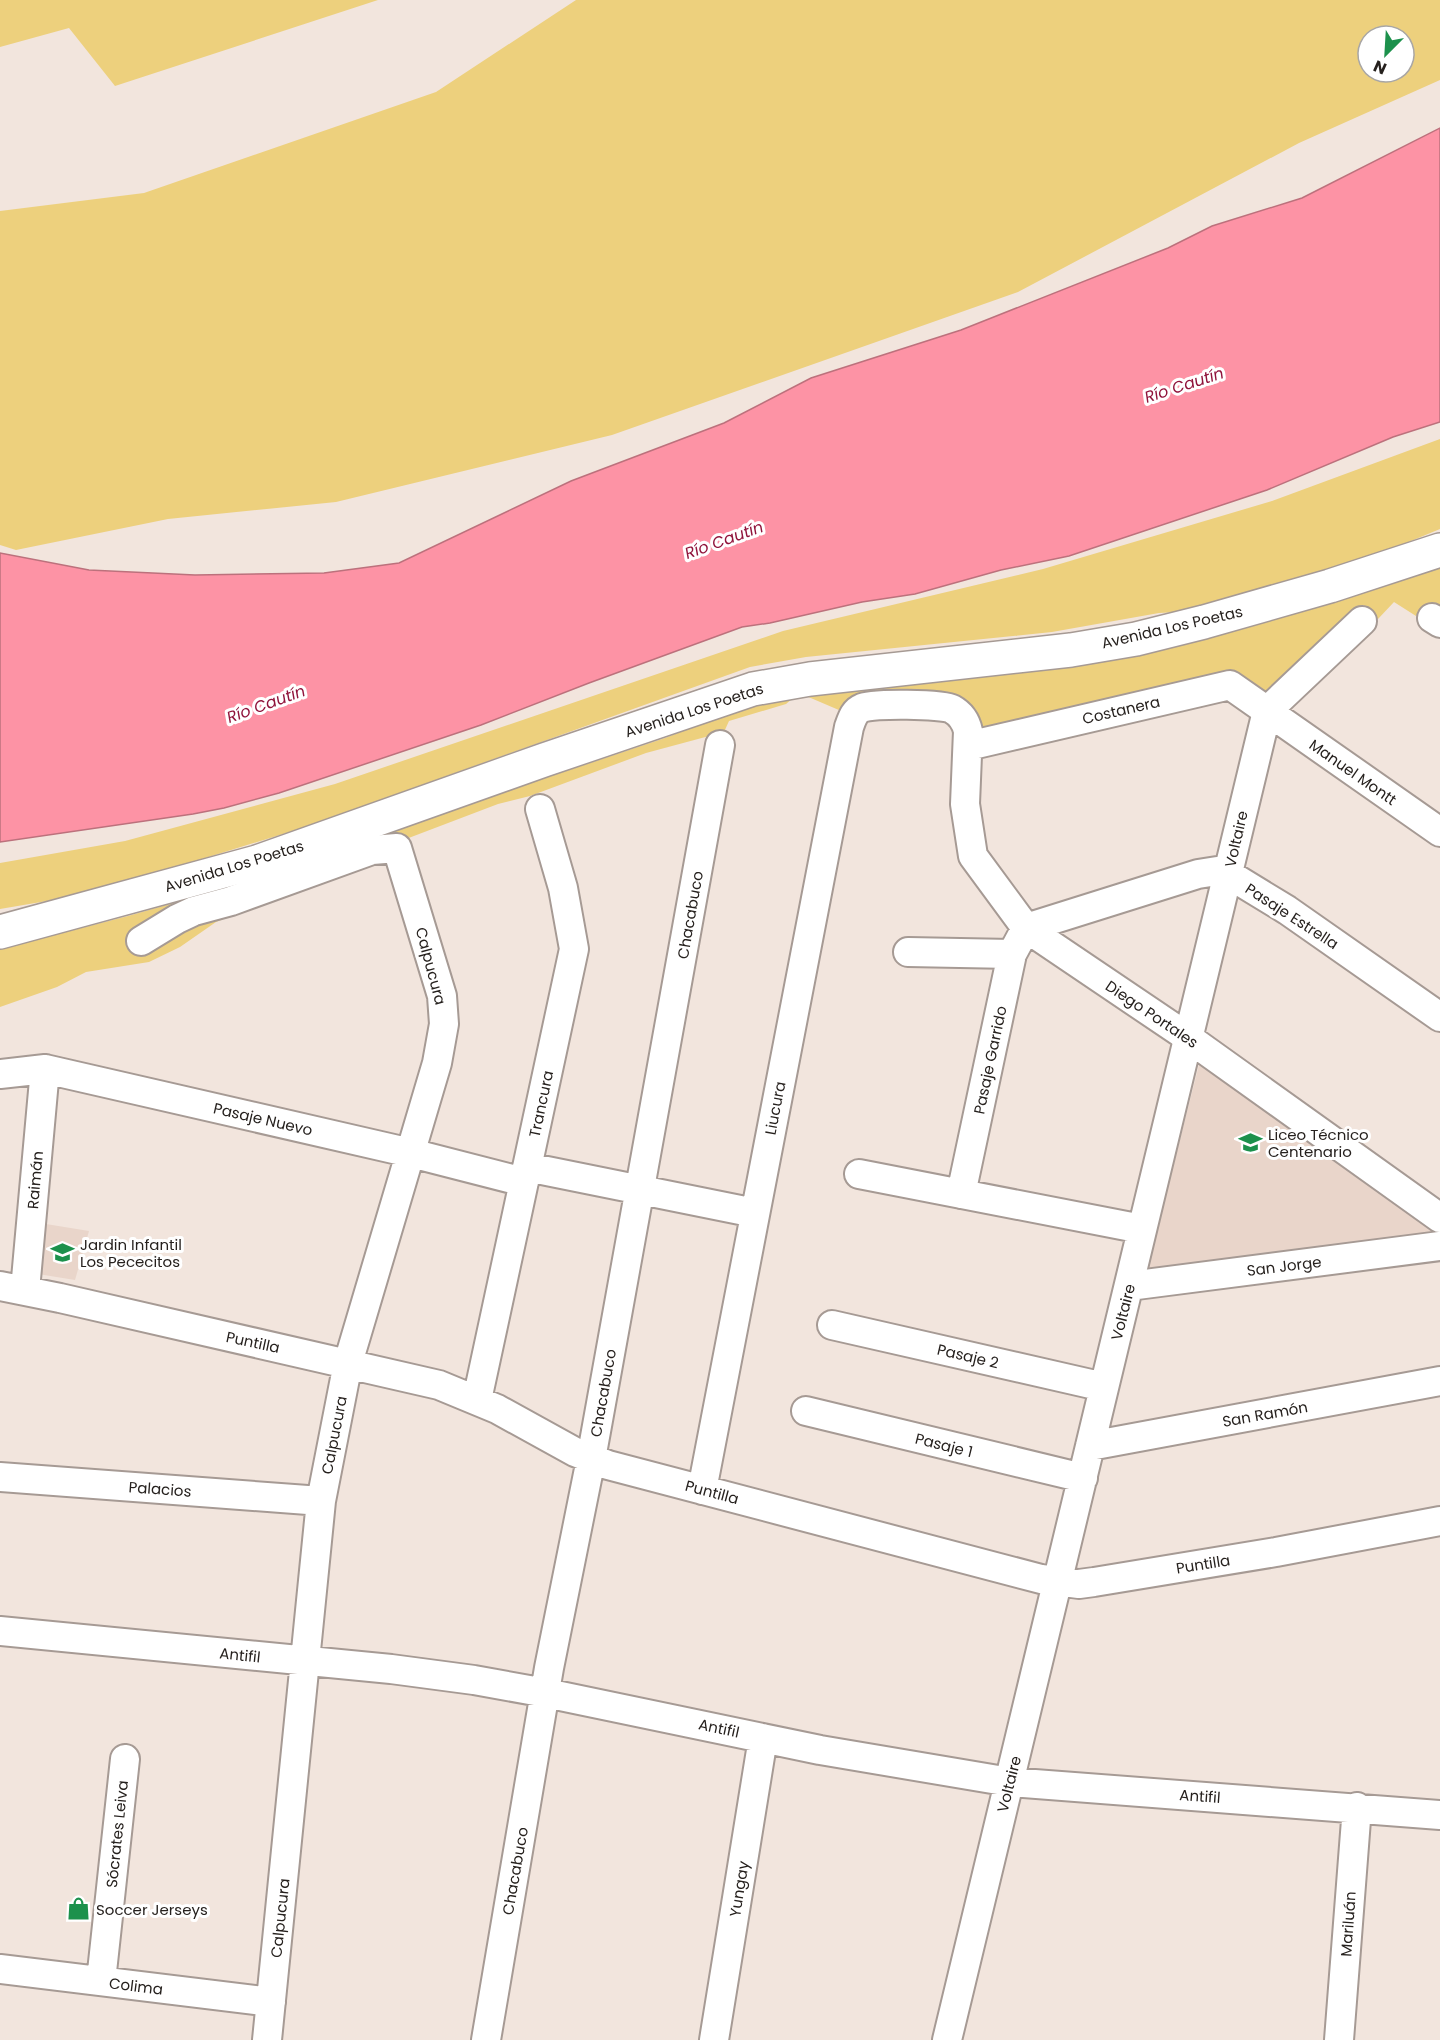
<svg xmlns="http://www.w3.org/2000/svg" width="1440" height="2040" font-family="Poppins,sans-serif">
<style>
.built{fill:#e9d5ca}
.green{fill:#edd07d;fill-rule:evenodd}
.water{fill:#fd93a5;stroke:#bc717c;stroke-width:1.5}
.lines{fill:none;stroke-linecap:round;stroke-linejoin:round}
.minor-casing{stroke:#a69a94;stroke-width:32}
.major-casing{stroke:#a69a94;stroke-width:36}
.minor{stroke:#fff;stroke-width:28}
.major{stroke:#fff;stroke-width:33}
.labels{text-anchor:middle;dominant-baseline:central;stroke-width:6;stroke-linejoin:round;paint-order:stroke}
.street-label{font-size:15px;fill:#26211e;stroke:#fff}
.poi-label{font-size:15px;fill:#26211e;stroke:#fff;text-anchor:start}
.water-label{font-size:16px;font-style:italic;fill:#90133b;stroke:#fff}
</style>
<rect width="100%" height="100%" fill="#f2e5dd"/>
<path class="built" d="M1201,1057L1440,1230L1145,1277Z
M46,1224L89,1231L75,1280L38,1274Z"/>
<path class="green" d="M0,0H378L115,86L69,28L0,47Z
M576,0H1440V80L1299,143L1018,292L612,435L336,502L168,519L16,550L0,545V211L144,193L436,92ZM1368,36H1404V72H1368Z
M1440,439V529L1331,574L1213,610L1159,613L1052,632L806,657L750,667L455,773L328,820L160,872L47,901L0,909V863L125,841L335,784L783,631L1043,569L1272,501Z
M1440,568V616L1425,604L1416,616L1394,602L1378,619L1363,605L1271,693L1252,691L966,740L965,716L860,719L799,693L786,704L729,721L724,732L646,753L530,796L498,804L385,847L324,879L216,922L180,947L149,962L86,972L57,987L0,1007V949L128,916L261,878L530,783L665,738L770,697L1338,599Z"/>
<path class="water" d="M1440,128V422L1393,437L1267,490L1069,556L1001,570L915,594L862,602L770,623L742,627L589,683L481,725L279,793L224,808L193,814L0,842V553L89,570L195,575L324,573L399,563L571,481L724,423L811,378L961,330L1168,248L1212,226L1302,198Z"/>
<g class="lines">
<defs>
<path id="minor" d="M1432,618L1440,623
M968,746L1230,685L1440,832
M141,941L177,919L194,911L231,901L372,850L397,848L442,996L444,1024L437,1063L348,1363L321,1501L267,2040
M908,952L1012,954
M0,1074L45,1069L411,1153L524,1182
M527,1167L755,1213
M859,1174L1142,1229
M961,1194L1012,954L1026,928L1198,874L1217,871L1228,874L1287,910L1440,1017
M0,1286L60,1298L439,1385L497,1409L575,1452L608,1465L1041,1579L1079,1584L1094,1582L1276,1552L1440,1521
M1129,1286L1440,1246
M25,1290L45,1069
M832,1325L1104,1387
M477,1400L574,949L563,888L540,809
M806,1411L1083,1478
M1090,1446L1440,1381
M0,1477L321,1501
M702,1490L849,727C852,719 854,711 862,708C871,703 943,704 952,709C961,714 966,722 968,731L965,804L973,856L1026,928L1180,1032L1440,1218
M0,1631L391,1669L474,1680L546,1693L820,1750L1010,1782L1440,1815
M0,1969L271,2002
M101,1981L125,1759
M486,2040L549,1668L591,1459L720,745
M714,2040L763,1738
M947,2040L1267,711L1362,621
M1339,2040L1357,1807"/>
<path id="major" d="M0,932L257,862L544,760L753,689L810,679L1071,650L1136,639L1204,622L1330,586L1440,550"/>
</defs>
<use href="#minor" class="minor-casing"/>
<use href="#major" class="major-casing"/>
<use href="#minor" class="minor"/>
<use href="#major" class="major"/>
</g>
<defs>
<symbol id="school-bare" viewBox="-9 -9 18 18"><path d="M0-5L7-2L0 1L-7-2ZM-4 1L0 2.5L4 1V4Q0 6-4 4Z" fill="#1c914c" stroke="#fff" stroke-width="2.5" paint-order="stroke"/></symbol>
<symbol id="shop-bare" viewBox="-9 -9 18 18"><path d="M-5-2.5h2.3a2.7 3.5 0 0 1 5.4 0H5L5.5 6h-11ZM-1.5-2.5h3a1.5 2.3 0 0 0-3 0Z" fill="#1c914c" stroke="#fff" stroke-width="2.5" paint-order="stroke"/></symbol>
</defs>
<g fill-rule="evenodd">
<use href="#school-bare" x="1234" y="1126" width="33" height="33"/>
<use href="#school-bare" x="46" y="1236" width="33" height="33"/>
<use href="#shop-bare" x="62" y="1892" width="33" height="33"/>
</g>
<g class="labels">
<g class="street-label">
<text transform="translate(1172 627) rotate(-13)">Avenida Los Poetas</text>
<text transform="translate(694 710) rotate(-18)">Avenida Los Poetas</text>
<text transform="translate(1121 710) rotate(-13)">Costanera</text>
<text transform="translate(1353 772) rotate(35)">Manuel Montt</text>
<text transform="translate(1236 839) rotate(-77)">Voltaire</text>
<text transform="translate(234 866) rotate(-17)">Avenida Los Poetas</text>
<text transform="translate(690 915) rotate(-80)">Chacabuco</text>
<text transform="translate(1292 916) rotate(33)">Pasaje Estrella</text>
<text transform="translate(431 966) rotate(75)">Calpucura</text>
<text transform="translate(1152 1014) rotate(34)">Diego Portales</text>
<text transform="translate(990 1060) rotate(-78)">Pasaje Garrido</text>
<text transform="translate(541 1104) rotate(-78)">Trancura</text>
<text transform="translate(775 1108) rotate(-79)">Liucura</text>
<text transform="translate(263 1119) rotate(13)">Pasaje Nuevo</text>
<text transform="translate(35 1180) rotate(-85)">Raimán</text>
<text transform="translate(1284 1266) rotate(-7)">San Jorge</text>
<text transform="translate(1123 1312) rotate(-76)">Voltaire</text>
<text transform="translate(253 1342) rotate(12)">Puntilla</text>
<text transform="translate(968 1356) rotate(13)">Pasaje 2</text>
<text transform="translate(603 1393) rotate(-80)">Chacabuco</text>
<text transform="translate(1265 1414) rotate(-10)">San Ramón</text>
<text transform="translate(334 1435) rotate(-79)">Calpucura</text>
<text transform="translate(944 1445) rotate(14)">Pasaje 1</text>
<text transform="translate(160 1489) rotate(4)">Palacios</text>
<text transform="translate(712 1492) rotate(15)">Puntilla</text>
<text transform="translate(1203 1564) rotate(-9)">Puntilla</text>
<text transform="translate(240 1655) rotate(6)">Antifil</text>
<text transform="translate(719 1728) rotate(12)">Antifil</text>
<text transform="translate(1009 1784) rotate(-76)">Voltaire</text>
<text transform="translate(1200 1796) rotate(4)">Antifil</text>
<text transform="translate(117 1834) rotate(-84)">Sócrates Leiva</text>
<text transform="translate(515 1871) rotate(-80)">Chacabuco</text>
<text transform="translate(739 1889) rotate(-81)">Yungay</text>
<text transform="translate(280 1918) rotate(-84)">Calpucura</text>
<text transform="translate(1348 1924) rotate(-86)">Mariluán</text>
<text transform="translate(136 1986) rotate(7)">Colima</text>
</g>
<g class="poi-label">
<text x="1268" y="1134">Liceo Técnico<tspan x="1268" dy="17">Centenario</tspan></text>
<text x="80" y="1244">Jardin Infantil<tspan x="80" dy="17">Los Pececitos</tspan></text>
<text x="96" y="1909">Soccer Jerseys</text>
</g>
<g class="water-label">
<text transform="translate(1184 385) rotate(-18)">Río Cautín</text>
<text transform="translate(724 540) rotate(-20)">Río Cautín</text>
<text transform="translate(266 704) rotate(-20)">Río Cautín</text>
</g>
</g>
<g transform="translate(1386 54) rotate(204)"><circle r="28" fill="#ffffff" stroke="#a8a6a5" stroke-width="1.5"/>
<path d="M0-4.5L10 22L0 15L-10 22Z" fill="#1c914c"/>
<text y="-9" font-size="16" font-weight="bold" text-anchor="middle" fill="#26211e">N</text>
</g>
</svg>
